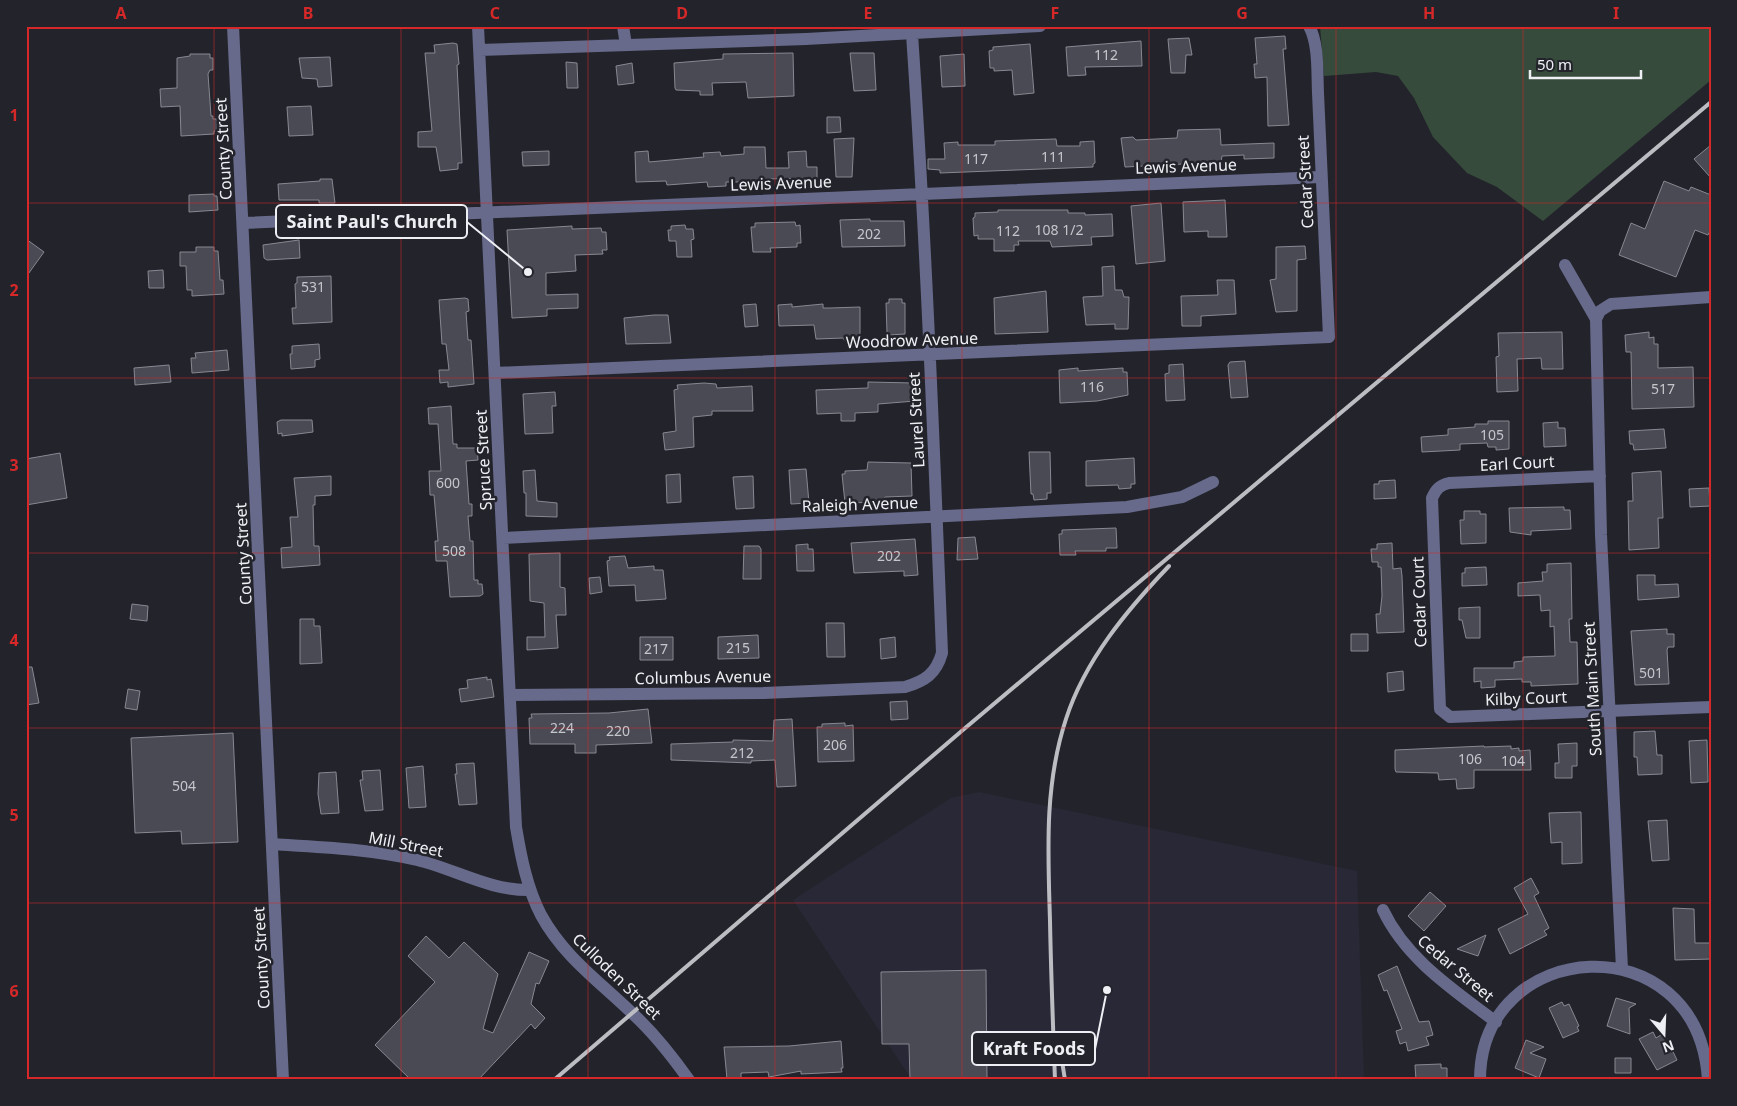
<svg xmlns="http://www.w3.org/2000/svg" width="1737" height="1106" font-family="'Noto Sans',sans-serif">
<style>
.built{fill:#282836}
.green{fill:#364b3b}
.building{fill:#494a53;stroke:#878891}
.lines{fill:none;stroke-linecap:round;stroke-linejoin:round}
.minor{stroke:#676a8b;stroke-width:12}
.tertiary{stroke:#676a8b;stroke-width:12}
.rail{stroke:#bcbdc2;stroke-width:4}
.grid{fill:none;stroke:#d62828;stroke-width:1;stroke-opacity:0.55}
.labels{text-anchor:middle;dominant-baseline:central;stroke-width:5;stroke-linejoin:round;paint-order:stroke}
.number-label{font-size:14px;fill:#c5c6cc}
.street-label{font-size:16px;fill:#eeeff4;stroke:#23242b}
.leader{fill:none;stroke:#eeeff4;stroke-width:2}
.callout-dot{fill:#eeeff4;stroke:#23242b;stroke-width:2}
.callout{fill:#23242b;stroke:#eeeff4;stroke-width:2}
.callout-label{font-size:18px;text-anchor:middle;font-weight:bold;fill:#eeeff4}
.neatline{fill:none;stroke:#d62828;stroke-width:2}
.grid-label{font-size:16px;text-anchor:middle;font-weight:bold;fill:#d62828}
</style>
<rect width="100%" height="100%" fill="#23242b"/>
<path class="built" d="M979,792L1357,871L1364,1080H912L793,900L951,798Z"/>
<path class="green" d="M1320,26H1711V80L1543,221L1497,187L1467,173L1433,137L1414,98L1398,76L1376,72L1324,76Z"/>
<path class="building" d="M1285,36L1286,49H1283L1289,125L1268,126L1267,77L1255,78L1254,64H1257L1255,38Z
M1189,38L1192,55H1186L1185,73H1171L1168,39Z
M1141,41L1142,66L1085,67L1086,75L1068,76L1066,47Z
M453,43L457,44L459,64L457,65L462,163H458V169L440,171L436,147H418V132L432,131L425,53H435L434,45Z
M1030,44L1034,93L1014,95L1012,70L994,71V68H990L989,51L993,50V47Z
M793,53L794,96L748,98L746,82L712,83L713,95H700V91L676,90L675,88L674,63L723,59V54Z
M850,53H874L876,90L854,91Z
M190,54H210V58H213V70H210L208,74L211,116H213V119H218V131H214V134L181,136L180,106L161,107L160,89L177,88V58L190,56Z
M964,54L965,86L942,87L940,56Z
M330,57L332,86L318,87L317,79L302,78L299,58Z
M566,62L577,63L578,88H567Z
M632,63L634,83L618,85L616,66Z
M311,106L313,135L289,136L287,107Z
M827,117H840L841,132L827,133Z
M1220,129L1221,145L1274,143V158L1244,159V155L1222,156L1221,162L1125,167L1121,138L1133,137L1136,140L1177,138L1178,130Z
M854,138L852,177H836L834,139Z
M1056,139L1057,146H1080V142L1094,141L1095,163L1093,164V167L940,173V170L928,169V159H945L944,143L958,142V145H995V141Z
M1711,145V178L1694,159Z
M744,147H765L766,168H789L788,152L806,151L807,167H817V178L766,179L764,185H753V182H726V186L708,187L707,182L667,185L666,181L636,182L635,152L648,151L649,162L704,157L703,153L720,152L721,156L744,154Z
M549,151V165L523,166L522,152Z
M320,179H332L335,203H319V200H279L278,184L320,181Z
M1664,181L1689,191L1691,187L1711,195V229L1708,235L1695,230L1676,277L1619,255L1631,223L1645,229Z
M214,194V196H217L218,210L189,212V195Z
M1225,200L1227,237H1208V231L1184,232L1183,202Z
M1161,203L1165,261L1136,264L1131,206Z
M998,210H1068V213H1085V215L1112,214L1113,236L1091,237L1092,245L1052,247L1050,241H1018L1019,245H1014V251H994V239H978V235L974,236L973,218L975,217V213L998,212Z
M870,219V221H904L905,246L842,247L840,220Z
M795,222L796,226L800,225L801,243H797V247L770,248L771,252H753L751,227H755V223Z
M685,225L686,229H693L694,239L691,240L692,257H677L676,241H669L668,230H671V226Z
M572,226V229L601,228L602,232H606L607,250H602L603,254L575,255L576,271L546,273V295L578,294V308L547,309V316L512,318L507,230Z
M26,239L44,252L26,277Z
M299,240L300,258L267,260L264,258L263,245Z
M1305,246L1306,259L1297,260V311L1276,312L1270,280L1276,279V247Z
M196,247H214V251H218L220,280H223L224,294L192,296V290H187L186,266H180V252H196Z
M1114,266L1115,290H1122L1124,297H1129L1128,329H1115V324L1086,325L1083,297L1103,296L1102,267Z
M163,270L164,288H149L148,271Z
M331,276L332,322L293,324L292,308H296L295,284L297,283V277Z
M1217,280H1234L1236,314L1201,316V326H1182L1181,296L1218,295Z
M1046,291L1048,332L995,334L994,298Z
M465,298L468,299L469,311L466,312L468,340H471L474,384L448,387V382L440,383L439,370H449L446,344H442L439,300Z
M889,299H902V303H905V334L889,335L887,332L886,303H889Z
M756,304L758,326L745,327L743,305Z
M792,304V307L823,304V308H830L860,307V337L857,340H844V338L816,339L814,325L779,326L778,305Z
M654,315H668L671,343L626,344L624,318Z
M1562,332L1563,369H1542L1541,358L1517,359L1518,391L1497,392L1496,357L1499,356L1498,333Z
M1649,332V338L1654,337V344H1658V368L1693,367L1694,407L1632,409L1631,352H1626L1625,335Z
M319,344L320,359L315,360V367L291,369L290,354H292V346Z
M227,350L229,370L192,373L191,358H196L195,353Z
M1245,361L1248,397L1231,398L1228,365L1230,362Z
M1183,364L1185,400L1166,401L1165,374L1169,373V365Z
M169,365L171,382L135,385L134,368Z
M1078,368V371L1123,368V372H1127L1128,395L1097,401L1060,403L1059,370Z
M868,382L914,383L915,401L878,404V412L855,413V421H841V413L817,414L816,390L868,388Z
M704,383L716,384L717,388L752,386L753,411H712V415L693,417L694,447L665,450L663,433L676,431L674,390L678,389L677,385Z
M555,392L556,406H552L553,433L525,434L523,394Z
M451,406L453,444H457V448H477L478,460L466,461L469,504H472V516H468L470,541H473L474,580H478V584H482L483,594L480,596L450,597L447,561H436L435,541H438L434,495H430L429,471H441L438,424H429L428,408Z
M281,420H312L313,432L282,436V433L278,434L277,422Z
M1488,421H1509V449L1496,450V447H1488L1487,443L1460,444V450L1422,452L1421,437L1448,435V429L1475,427V424H1488Z
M1558,422V428H1565L1566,446L1544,447L1543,423Z
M1664,429L1666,448L1634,450L1633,444H1630L1629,431Z
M1029,452H1050L1051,493H1047V499L1034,500L1033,494H1031Z
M60,453L67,498L26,505V459Z
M1134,458L1135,484H1131V488L1119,489L1118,485L1086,486V461Z
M868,462L911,463L912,496L885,497L883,502L845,503L842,474H845V471L867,470Z
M806,469L809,503L791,504L789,470Z
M535,470L537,501L557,503V517L526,516V493H524L523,471Z
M1661,471L1663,518H1658L1659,548L1629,550L1628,501H1633L1632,473Z
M680,474L681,502L667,503L666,475Z
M331,476V495L315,496V505H313L314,546H319L320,565L282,568L281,548L292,547L290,517H298L294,478Z
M753,476L754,508L736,509L733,477Z
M1395,480L1396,498L1374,499V484H1379V481Z
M1709,488L1710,506L1690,507L1689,489Z
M1562,507H1564V510H1570L1571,529L1531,531V535L1510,532L1509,508Z
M1464,511H1480V514H1486V543L1461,544L1460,520H1464Z
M1116,528L1117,548H1106V551H1075L1076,555H1060L1059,534H1062V530Z
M975,537L978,559L957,560L958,538Z
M915,539L918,575L904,576V571L854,573L851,543Z
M1392,543L1393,569L1401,568L1402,576L1404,632L1377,633L1376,614H1380L1382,596L1381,567H1378V562H1372L1371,549H1377V544Z
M808,544V549H813L814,571H797L796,545Z
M744,546H759L761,549V579H743Z
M560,553V587L565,588L566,615H556L558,648L527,650V637H545L544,603L530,601L529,554Z
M625,556L628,568L654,566V570H663L666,599L636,601L635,585L609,586L607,561L610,560L609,557Z
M1571,563L1572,619H1569L1570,642H1577L1578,684L1531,686V682H1522V679L1495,680V687L1481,688V681L1474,682V668H1514V662L1523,661V657L1555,656L1554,626L1550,627V610L1541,611L1540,595L1518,596V583L1543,581L1542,572H1547V564Z
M1486,567L1487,585L1462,586V573H1465V568Z
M1637,575H1655V585L1678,584L1679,597L1638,600Z
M600,577L602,592L590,594L589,578Z
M132,604L148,606L147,621L130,619Z
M1480,607V638H1466L1462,620H1459V608Z
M300,619H314V626H320L322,663L300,664Z
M826,623H844L845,657H827Z
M1667,629V634H1674V647H1668L1667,650L1669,684L1635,685L1631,631Z
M1351,634H1368V651H1351Z
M758,635L759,658L718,659V637Z
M640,637H673V660H640Z
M895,637L896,657L881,659L880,639Z
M26,667H32L39,703L26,705Z
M1403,671L1404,690L1388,692L1387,673Z
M487,677V680L491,679L494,697L461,702L459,689L468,688L467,680Z
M128,689L140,691L137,710L125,708Z
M907,701L908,719L891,720L890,702Z
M648,709L652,743L596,745V753H575V744H530L529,718H532L531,714L609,713Z
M792,719L796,786L777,787L775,760L751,761V763L671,760V744L733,742V740L773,741L774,720Z
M845,723V726L853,725L854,761L818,762L817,727H822V724Z
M1655,731L1657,755H1662V774L1638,775L1637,757H1634V732Z
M233,733L238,842L182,844L181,831L135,833L131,738Z
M1707,740L1708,782L1691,783L1689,741Z
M1577,743V766H1572V778H1555V763H1559L1558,744Z
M1484,746V747L1511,746V749L1519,748V751L1530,750L1531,770H1474V788L1457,789L1456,779L1439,780L1438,773L1396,772L1395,769V750Z
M474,763L477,804L459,805L455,774H457L456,764Z
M423,766L426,807L409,808L406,768Z
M380,770L383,810L365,811L360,780H363L362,771Z
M336,772L339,813L321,814L318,794L319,773Z
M1581,812L1582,863L1562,864V842L1551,843L1549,813Z
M1667,820L1669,860L1652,861L1648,821Z
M1531,878L1539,893L1534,896L1549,928L1544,931L1547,935L1510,954L1498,929L1528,914L1514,888Z
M1430,892L1446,906L1424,931L1408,916Z
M1673,908L1694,909L1695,943H1711V959L1675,960Z
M1486,935L1478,956L1457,949Z
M426,936L449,958L464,942L498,974L483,1029L493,1033L529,952L549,961L539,984L536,983L531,1004L545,1018L535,1029L531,1024L478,1080H411L375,1045L435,982L408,956Z
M1397,966L1419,1022L1429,1021L1433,1035L1426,1037L1429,1045L1408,1051L1406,1042L1400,1044L1396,1031L1402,1029L1387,990L1384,991L1378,975Z
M986,970L987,1079L910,1080L909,1044H882L881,972Z
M1616,998L1636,1004L1629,1008L1630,1034L1607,1026Z
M1562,1002L1564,1006L1569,1004L1579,1026L1577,1027L1579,1031L1563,1038L1549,1008Z
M1653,1032L1656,1038L1664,1033L1677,1060L1657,1070L1639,1039Z
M1526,1040L1544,1047L1530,1053L1546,1059L1539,1078L1515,1068Z
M841,1041L843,1068H841L842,1072L801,1074V1071L769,1077L768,1072L741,1073V1078L727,1079L724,1047L789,1046Z
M1615,1058H1631V1073H1615Z
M1441,1064V1068H1447V1080H1416L1415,1065Z"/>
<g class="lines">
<path class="minor" d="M478,26L516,827C521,857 527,888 541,915C564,957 599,981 632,1013C654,1033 672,1056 689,1080
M623,26L626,45
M480,50L806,39L1040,26
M243,223L1320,177
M1565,265L1596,319L1601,535L1622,969
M1596,319L1600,311L1611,304L1711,297
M495,373L1329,337L1318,93C1317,73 1319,44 1309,26
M1600,476L1449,483C1440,485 1436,489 1432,498L1440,709L1450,717L1711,707
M503,538L1127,507L1182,497L1213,482
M510,695L764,693L905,687C925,681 936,674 942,653C934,447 926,240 912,34
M272,844C320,847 370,849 417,860C455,869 490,891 530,890
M1383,910C1406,959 1454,990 1496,1022
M1480,1080C1480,937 1698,921 1708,1080"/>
<path class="tertiary" d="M233,26L283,1080"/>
<path class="rail" d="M1059,1042L1065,1080
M554,1080L964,729L1711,102
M1055,1080C1053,1027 1051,974 1050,921C1048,852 1044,786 1066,719C1085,660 1127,610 1169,566"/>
</g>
<path class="grid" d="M214,26V1080M401,26V1080M588,26V1080M775,26V1080M962,26V1080M1149,26V1080M1336,26V1080M1523,26V1080M26,203H1711M26,378H1711M26,553H1711M26,728H1711M26,903H1711"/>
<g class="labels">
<g class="number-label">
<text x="1106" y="54">112</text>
<text x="1053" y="156">111</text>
<text x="976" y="158">117</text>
<text x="1059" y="229">108 1/2</text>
<text x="1008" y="230">112</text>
<text x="869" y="233">202</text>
<text x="313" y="286">531</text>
<text x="1092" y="386">116</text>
<text x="1663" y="388">517</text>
<text x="1492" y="434">105</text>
<text x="448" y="482">600</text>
<text x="454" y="550">508</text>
<text x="889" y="555">202</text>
<text x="738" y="647">215</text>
<text x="656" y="648">217</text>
<text x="1651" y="672">501</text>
<text x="562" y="727">224</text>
<text x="618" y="730">220</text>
<text x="835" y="744">206</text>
<text x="742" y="752">212</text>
<text x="1470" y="758">106</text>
<text x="1513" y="760">104</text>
<text x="184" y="785">504</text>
</g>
<g class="street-label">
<text transform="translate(223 149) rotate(-93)">County Street</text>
<text transform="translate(1186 166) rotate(-2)">Lewis Avenue</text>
<text transform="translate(1305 182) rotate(-93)">Cedar Street</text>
<text transform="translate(781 183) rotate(-2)">Lewis Avenue</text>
<text transform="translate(912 340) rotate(-2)">Woodrow Avenue</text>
<text transform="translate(916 420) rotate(-93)">Laurel Street</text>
<text transform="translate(483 460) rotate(-93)">Spruce Street</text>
<text transform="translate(1517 463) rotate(-3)">Earl Court</text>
<text transform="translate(860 504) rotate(-2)">Raleigh Avenue</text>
<text transform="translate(243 554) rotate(-93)">County Street</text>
<text transform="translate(1419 602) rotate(-92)">Cedar Court</text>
<text transform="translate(703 677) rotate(-1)">Columbus Avenue</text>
<text transform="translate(1592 689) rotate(-93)">South Main Street</text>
<text transform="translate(1526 698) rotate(-2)">Kilby Court</text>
<text transform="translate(406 844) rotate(11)">Mill Street</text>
<text transform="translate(261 958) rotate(-93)">County Street</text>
<text transform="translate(1456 968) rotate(40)">Cedar Street</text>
<text transform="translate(617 976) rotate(44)">Culloden Street</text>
</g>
</g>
<path class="leader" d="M528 272L467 222M1107 990L1095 1049"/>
<g class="callout-dot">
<circle cx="528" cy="272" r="5"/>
<circle cx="1107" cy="990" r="5"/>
</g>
<g class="callout">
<rect x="276" y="205" width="191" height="33" rx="5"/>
<rect x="972" y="1032" width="123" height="33" rx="5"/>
</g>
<g class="callout-label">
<text x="372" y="228">Saint Paul's Church</text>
<text x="1034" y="1055">Kraft Foods</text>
</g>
<rect width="1737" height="1106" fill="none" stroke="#23242b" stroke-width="55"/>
<g transform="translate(1664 1034) rotate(161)" stroke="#23242b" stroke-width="4" paint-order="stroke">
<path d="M0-4L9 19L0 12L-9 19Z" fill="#eeeff4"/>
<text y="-8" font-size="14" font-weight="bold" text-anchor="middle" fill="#eeeff4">N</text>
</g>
<path d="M1530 70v8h111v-8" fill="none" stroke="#eeeff4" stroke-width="2.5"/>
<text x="1537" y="70" font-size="15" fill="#eeeff4" stroke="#23242b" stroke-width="4" paint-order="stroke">50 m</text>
<rect x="28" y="28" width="1682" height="1050" class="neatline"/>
<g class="grid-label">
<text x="121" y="19">A</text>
<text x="308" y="19">B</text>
<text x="495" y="19">C</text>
<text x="682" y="19">D</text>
<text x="868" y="19">E</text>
<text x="1055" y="19">F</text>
<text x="1242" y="19">G</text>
<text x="1429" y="19">H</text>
<text x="1616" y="19">I</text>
<text x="14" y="121">1</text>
<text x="14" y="296">2</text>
<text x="14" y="471">3</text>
<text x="14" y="646">4</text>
<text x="14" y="821">5</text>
<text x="14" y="997">6</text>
</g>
</svg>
